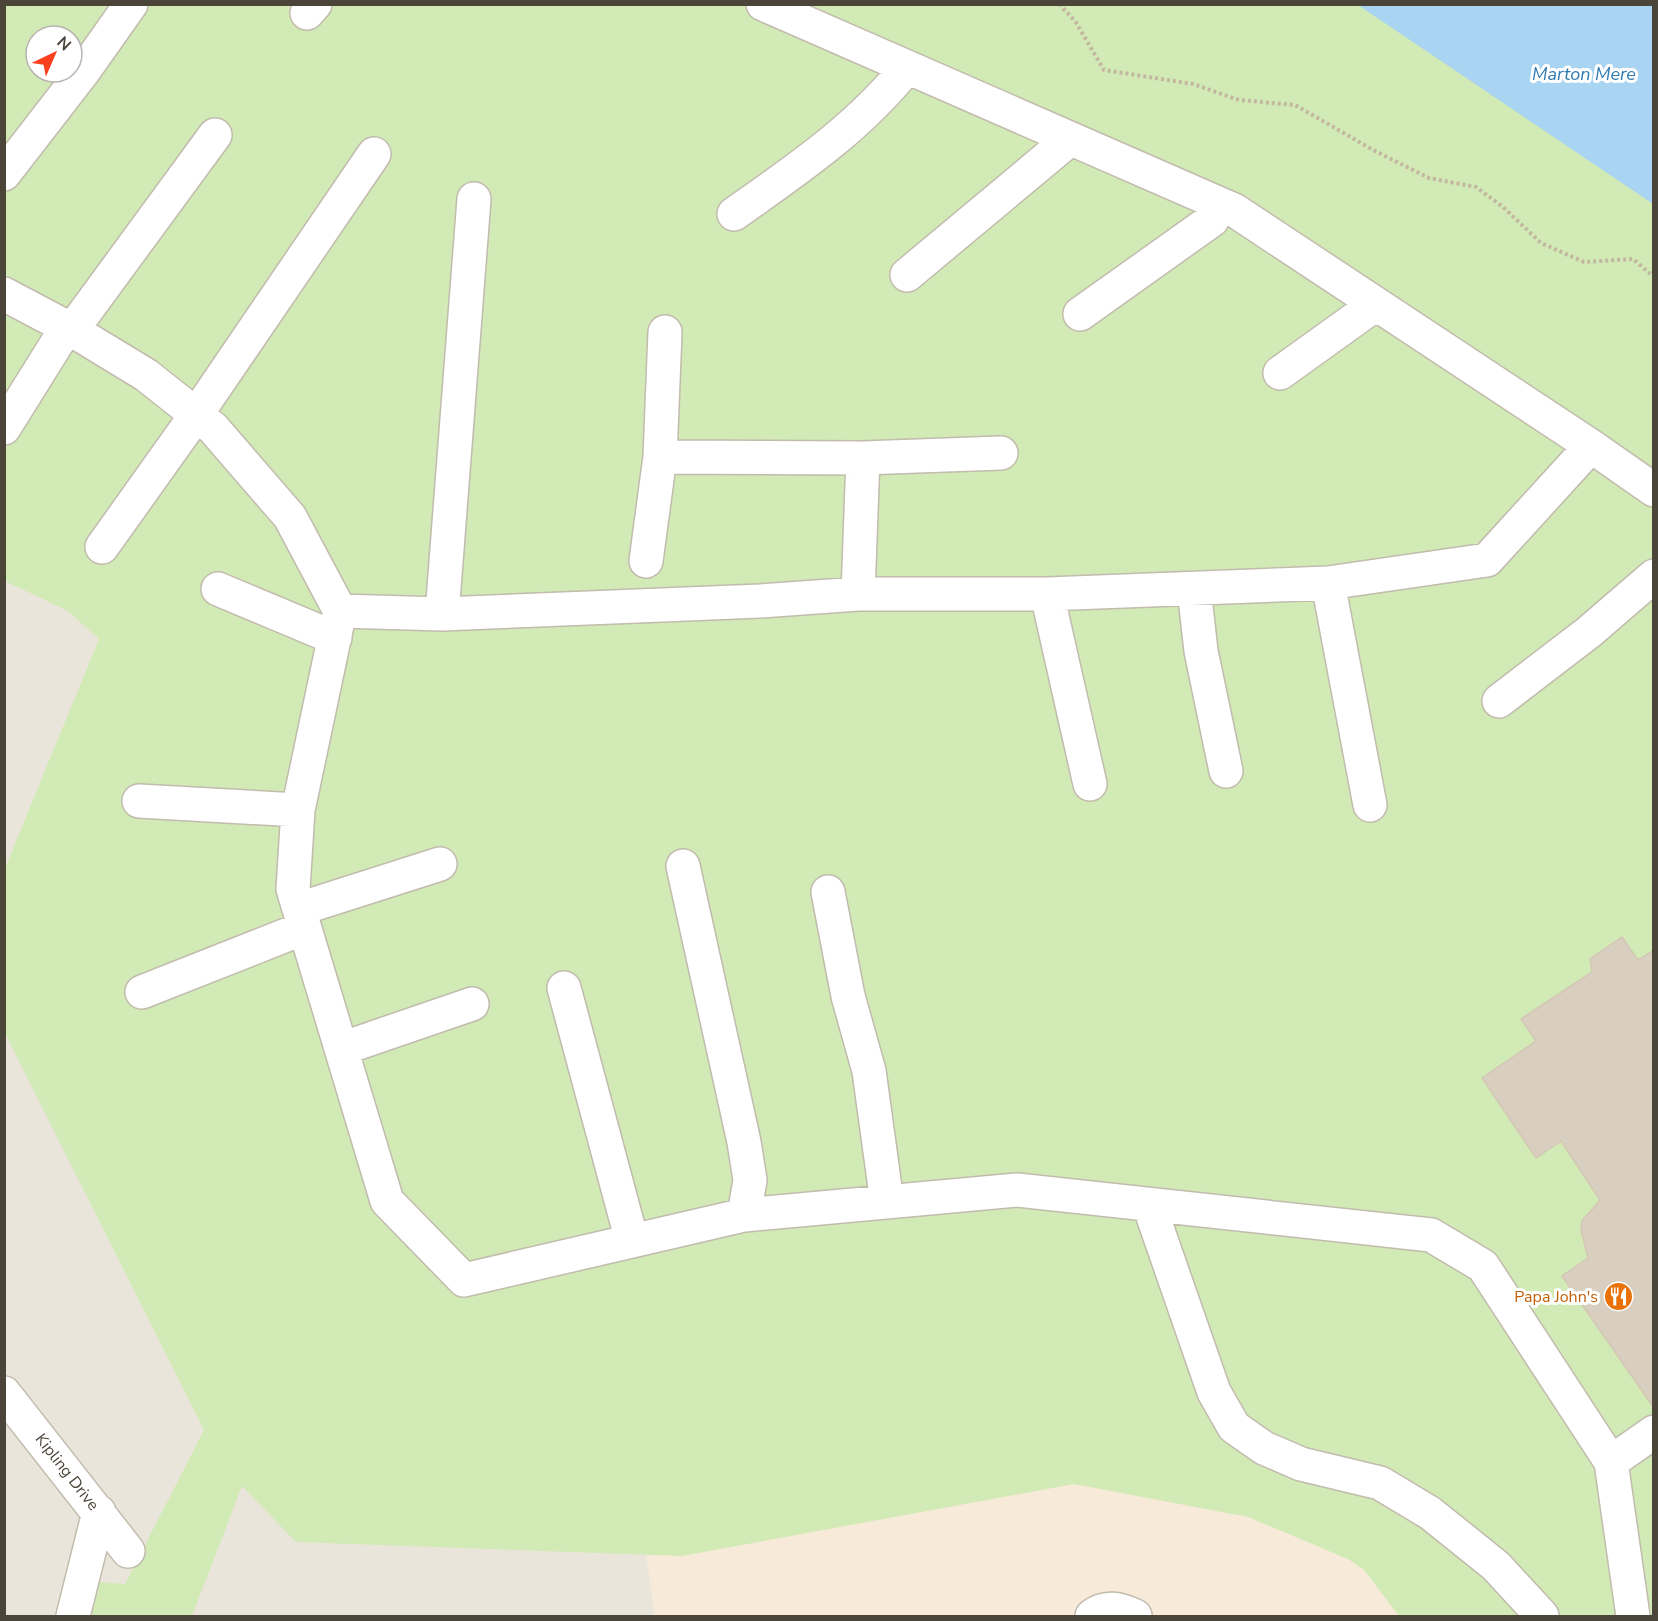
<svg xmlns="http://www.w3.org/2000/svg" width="1658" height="1621" font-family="'Nunito Sans',sans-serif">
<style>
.residential{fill:#eae5da}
.commercial{fill:#f7ead8}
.green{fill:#d2eab5;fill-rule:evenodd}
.water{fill:#a9d4f2}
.building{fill:#d8cfc1;stroke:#d3c7b4;stroke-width:1.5}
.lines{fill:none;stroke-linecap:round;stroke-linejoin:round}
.minor-casing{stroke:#c2bbae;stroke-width:36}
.path{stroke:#c4b79f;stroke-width:4;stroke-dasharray:3 3;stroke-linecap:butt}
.minor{stroke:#fff;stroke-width:33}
.labels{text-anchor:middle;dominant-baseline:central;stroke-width:6;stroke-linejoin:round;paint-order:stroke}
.food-label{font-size:16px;fill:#c56008;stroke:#fff;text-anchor:end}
.street-label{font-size:16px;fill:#4b4439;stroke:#fff}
.water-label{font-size:18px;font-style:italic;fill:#2e7ab2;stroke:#fff}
</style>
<rect width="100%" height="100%" fill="#f6f3ec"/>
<path class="residential" d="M5,548L126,603L5,883Z
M4,991L645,1545L655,1616H5Z"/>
<path class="commercial" d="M1073,1470L1227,1498L1360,1565L1399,1616H655L645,1545Z"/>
<path class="green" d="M5,5H1653V1616H1399L1364,1570L1348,1559L1248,1517L1074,1484L682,1556L296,1542L242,1486L192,1616H89L97,1582L125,1584L204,1430L5,1033V868L99,639L68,611L5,581ZM36,36H72V72H36Z"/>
<path class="water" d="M1358,5H1653V204Z"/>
<path class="building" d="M1622,937L1638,960L1654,950V1408L1562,1276L1588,1258L1581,1230L1582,1221L1600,1200L1561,1141L1536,1158L1482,1078L1536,1041L1521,1019L1592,972L1590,959Z"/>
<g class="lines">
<defs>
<path id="minor" d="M763,4L1234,210L1591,446L1654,490
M307,13L315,4
M4,174L83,72L131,4
M734,214C795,171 860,127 907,67
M907,275L1070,139
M4,294L72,330L146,375L213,428L290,517L340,611L298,810L293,889L387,1201L464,1280L744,1215L1017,1190L1431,1235L1483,1266L1611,1462L1633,1616
M1080,314L1212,220L1217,203
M72,330L215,135
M1280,373L1376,304
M4,428L67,327
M660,457L863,458L1001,453
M102,547L196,415L374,154
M646,561L660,457L665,332
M1328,583L1370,805
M218,589L335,638
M1194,589L1201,651L1226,771
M858,594L863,458
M1047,594L1090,784
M340,611L442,614L760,601L858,594H1047L1328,583L1487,560L1591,446
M442,614L474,199
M1499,701L1589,632L1654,576
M139,801L298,810
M683,866L744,1142L750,1180L744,1215
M828,892L848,996L869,1071L887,1202
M299,909L440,864
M564,988L632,1241
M142,992L304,928
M341,1049L472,1004
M1149,1205L1214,1392L1234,1427L1264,1448L1301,1464L1380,1483L1430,1513L1496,1566L1542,1616
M4,1393L128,1551
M1611,1462L1654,1432
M73,1616L99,1512
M1092,1616C1106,1605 1120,1609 1135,1616"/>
</defs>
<use href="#minor" class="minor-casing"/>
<path class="path" d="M1059,4L1075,21L1104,70L1193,84L1239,100L1295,105L1373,150L1429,178L1476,187L1503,207L1541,243L1584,262L1633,259L1654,277"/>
<use href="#minor" class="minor"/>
</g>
<defs>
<symbol id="restaurant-disc" viewBox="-11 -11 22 22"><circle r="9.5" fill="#e8710a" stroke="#fff"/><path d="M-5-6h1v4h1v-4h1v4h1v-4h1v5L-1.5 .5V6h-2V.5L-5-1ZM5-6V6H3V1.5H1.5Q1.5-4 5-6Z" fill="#fff"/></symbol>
</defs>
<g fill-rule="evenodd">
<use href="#restaurant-disc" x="1602" y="1280" width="33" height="33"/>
</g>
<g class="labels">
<g class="food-label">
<text x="1598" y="1297">Papa John's</text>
</g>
<g class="street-label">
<text transform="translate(67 1472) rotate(52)">Kipling Drive</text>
</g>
<g class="water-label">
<text x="1584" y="74">Marton Mere</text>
</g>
</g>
<rect width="1658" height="1621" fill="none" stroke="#4b4439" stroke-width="12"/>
<g transform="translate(54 54) rotate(44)"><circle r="28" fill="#ffffff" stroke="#b7b4b0" stroke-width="1.5"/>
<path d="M0-4.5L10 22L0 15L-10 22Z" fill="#fc3f1d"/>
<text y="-9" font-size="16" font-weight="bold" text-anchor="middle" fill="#4b4439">N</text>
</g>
</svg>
